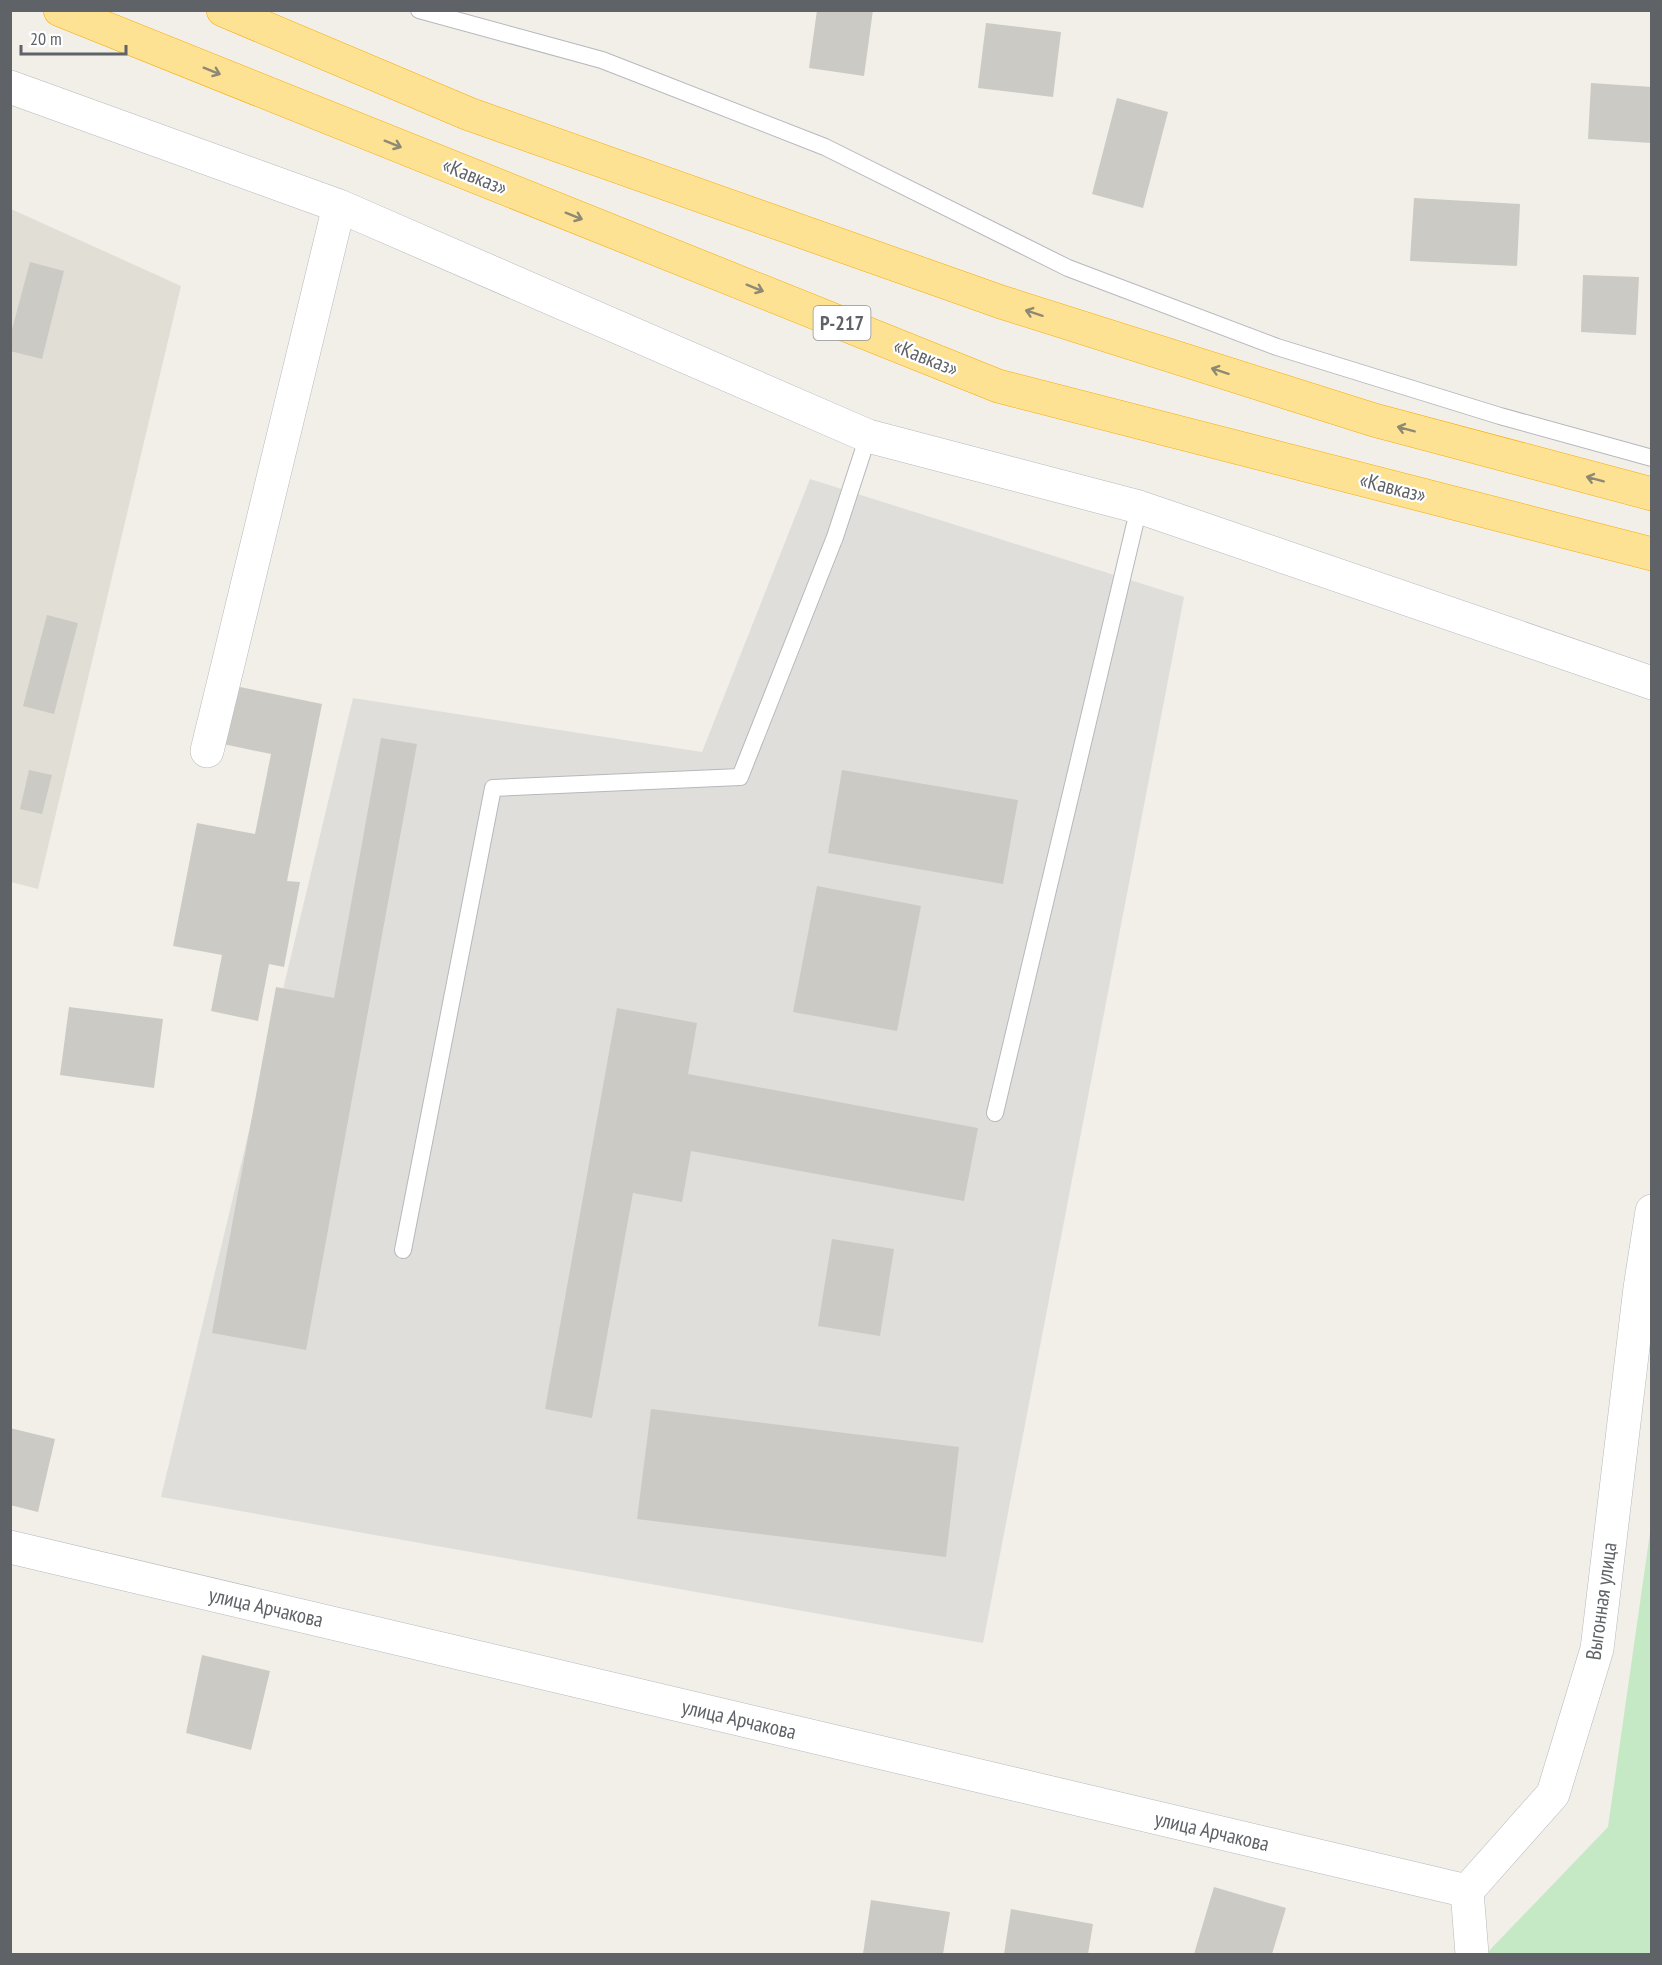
<svg xmlns="http://www.w3.org/2000/svg" width="1662" height="1965" font-family="'PT Sans Narrow',sans-serif">
<style>
.industrial{fill:#e0deda}
.education{fill:#e1ded6}
.green{fill:#c5e8c5}
.building{fill:#cccac5}
.lines{fill:none;stroke-linecap:round;stroke-linejoin:round}
.lane-casing{stroke:#b5b8bc;stroke-width:18}
.street-casing{stroke:#b5b8bc;stroke-width:34}
.highway-casing{stroke:#f9ab00;stroke-width:34}
.lane{stroke:#fff;stroke-width:16}
.street{stroke:#fff;stroke-width:33}
.highway{stroke:#fde293;stroke-width:33}
.oneway{stroke:#8e8975}
.labels{text-anchor:middle;dominant-baseline:central;stroke-width:4.5;stroke-linejoin:round;paint-order:stroke}
.shield{fill:#fff;stroke:#8f9295;stroke-width:1.5}
.shield-label{font-size:20px;font-weight:bold;fill:#5f6368}
.street-label{font-size:21px;fill:#5f6368;stroke:#fff}
</style>
<rect width="100%" height="100%" fill="#f1efe8"/>
<path class="industrial" d="M810,479L1184,597L983,1643L161,1497L353,698L702,752Z"/>
<path class="education" d="M11,209L181,286L38,889L11,882Z"/>
<path class="green" d="M1651,1526V1954H1486L1608,1827Z"/>
<path class="building" d="M817,10H873L864,76L809,68Z
M986,23L1061,32L1053,97L978,88Z
M1591,83L1652,87V143L1588,139Z
M1117,98L1168,112L1143,208L1092,194Z
M1414,198L1520,204L1517,266L1410,261Z
M30,262L64,271L42,359L10,351V337Z
M1583,275L1639,277L1636,335L1581,332Z
M47,615L78,623L54,714L23,706Z
M235,686L322,704L287,881L300,882L284,967L269,964L258,1021L211,1011L222,955L173,946L197,823L255,834L271,754L223,744Z
M381,738L417,744L306,1350L212,1333L276,987L334,998Z
M29,770L52,775L42,814L20,809Z
M842,770L1018,800L1003,884L828,853Z
M817,886L921,906L897,1031L793,1012Z
M69,1007L163,1019L154,1088L60,1075Z
M617,1008L697,1023L688,1074L978,1128L964,1201L691,1151L682,1202L633,1193L592,1418L545,1409Z
M832,1239L894,1249L880,1336L818,1326Z
M651,1409L959,1447L946,1557L637,1519Z
M10,1428L55,1439L38,1512L10,1505Z
M202,1655L270,1671L251,1750L186,1733Z
M1214,1887L1286,1908L1272,1954H1194Z
M871,1900L950,1912L943,1954H863Z
M1011,1909L1093,1924L1088,1954H1004Z"/>
<g class="lines">
<defs>
<path id="lane" d="M419,10L602,60L825,147L1068,268L1277,347L1500,416L1652,458
M995,1113L1139,507
M403,1250L493,788L740,777L835,537L868,436"/>
<path id="street" d="M10,87L339,206L868,436L1139,507L1652,683
M207,751L339,206
M10,1547L1467,1891
M1472,1954L1467,1891L1553,1794L1597,1649L1640,1288L1652,1211"/>
<path id="highway" d="M60,10L998,386L1652,554
M223,10L469,114L1001,302L1374,420L1652,494"/>
</defs>
<use href="#lane" class="lane-casing"/>
<use href="#street" class="street-casing"/>
<use href="#highway" class="highway-casing"/>
<use href="#lane" class="lane"/>
<use href="#street" class="street"/>
<use href="#highway" class="highway"/>
</g>
<defs><path id="oneway-shaft" d="M-6 0H5M1.5-3L5.5 0L1.5 3" fill="none" stroke-width="1.6" stroke-linecap="round" stroke-linejoin="round" transform="scale(1.5)"/></defs>
<g class="oneway">
<use href="#oneway-shaft" transform="translate(212 71) rotate(22)"/>
<use href="#oneway-shaft" transform="translate(393 144) rotate(22)"/>
<use href="#oneway-shaft" transform="translate(574 216) rotate(22)"/>
<use href="#oneway-shaft" transform="translate(755 288) rotate(22)"/>
<use href="#oneway-shaft" transform="translate(1034 313) rotate(-162)"/>
<use href="#oneway-shaft" transform="translate(1220 371) rotate(-162)"/>
<use href="#oneway-shaft" transform="translate(1406 429) rotate(-165)"/>
<use href="#oneway-shaft" transform="translate(1595 479) rotate(-165)"/>
</g>
<g class="labels">
<rect class="shield" x="813.5" y="306" width="57" height="34" rx="4.5"/>
<g class="shield-label">
<text x="842" y="323">Р-217</text>
</g>
<g class="street-label">
<text transform="translate(475 176) rotate(22)">«Кавказ»</text>
<text transform="translate(926 357) rotate(22)">«Кавказ»</text>
<text transform="translate(1393 487) rotate(14)">«Кавказ»</text>
<text transform="translate(1601 1601) rotate(-82)">Выгонная улица</text>
<text transform="translate(266 1607) rotate(13)">улица Арчакова</text>
<text transform="translate(739 1719) rotate(13)">улица Арчакова</text>
<text transform="translate(1212 1831) rotate(13)">улица Арчакова</text>
</g>
</g>
<rect width="1662" height="1965" fill="none" stroke="#5f6368" stroke-width="24"/>
<path d="M21 45v9h105v-9" fill="none" stroke="#5f6368" stroke-width="3"/>
<text x="30" y="45" font-size="18" fill="#5f6368" stroke="#ffffff" stroke-width="4.5" paint-order="stroke">20 m</text>
</svg>
